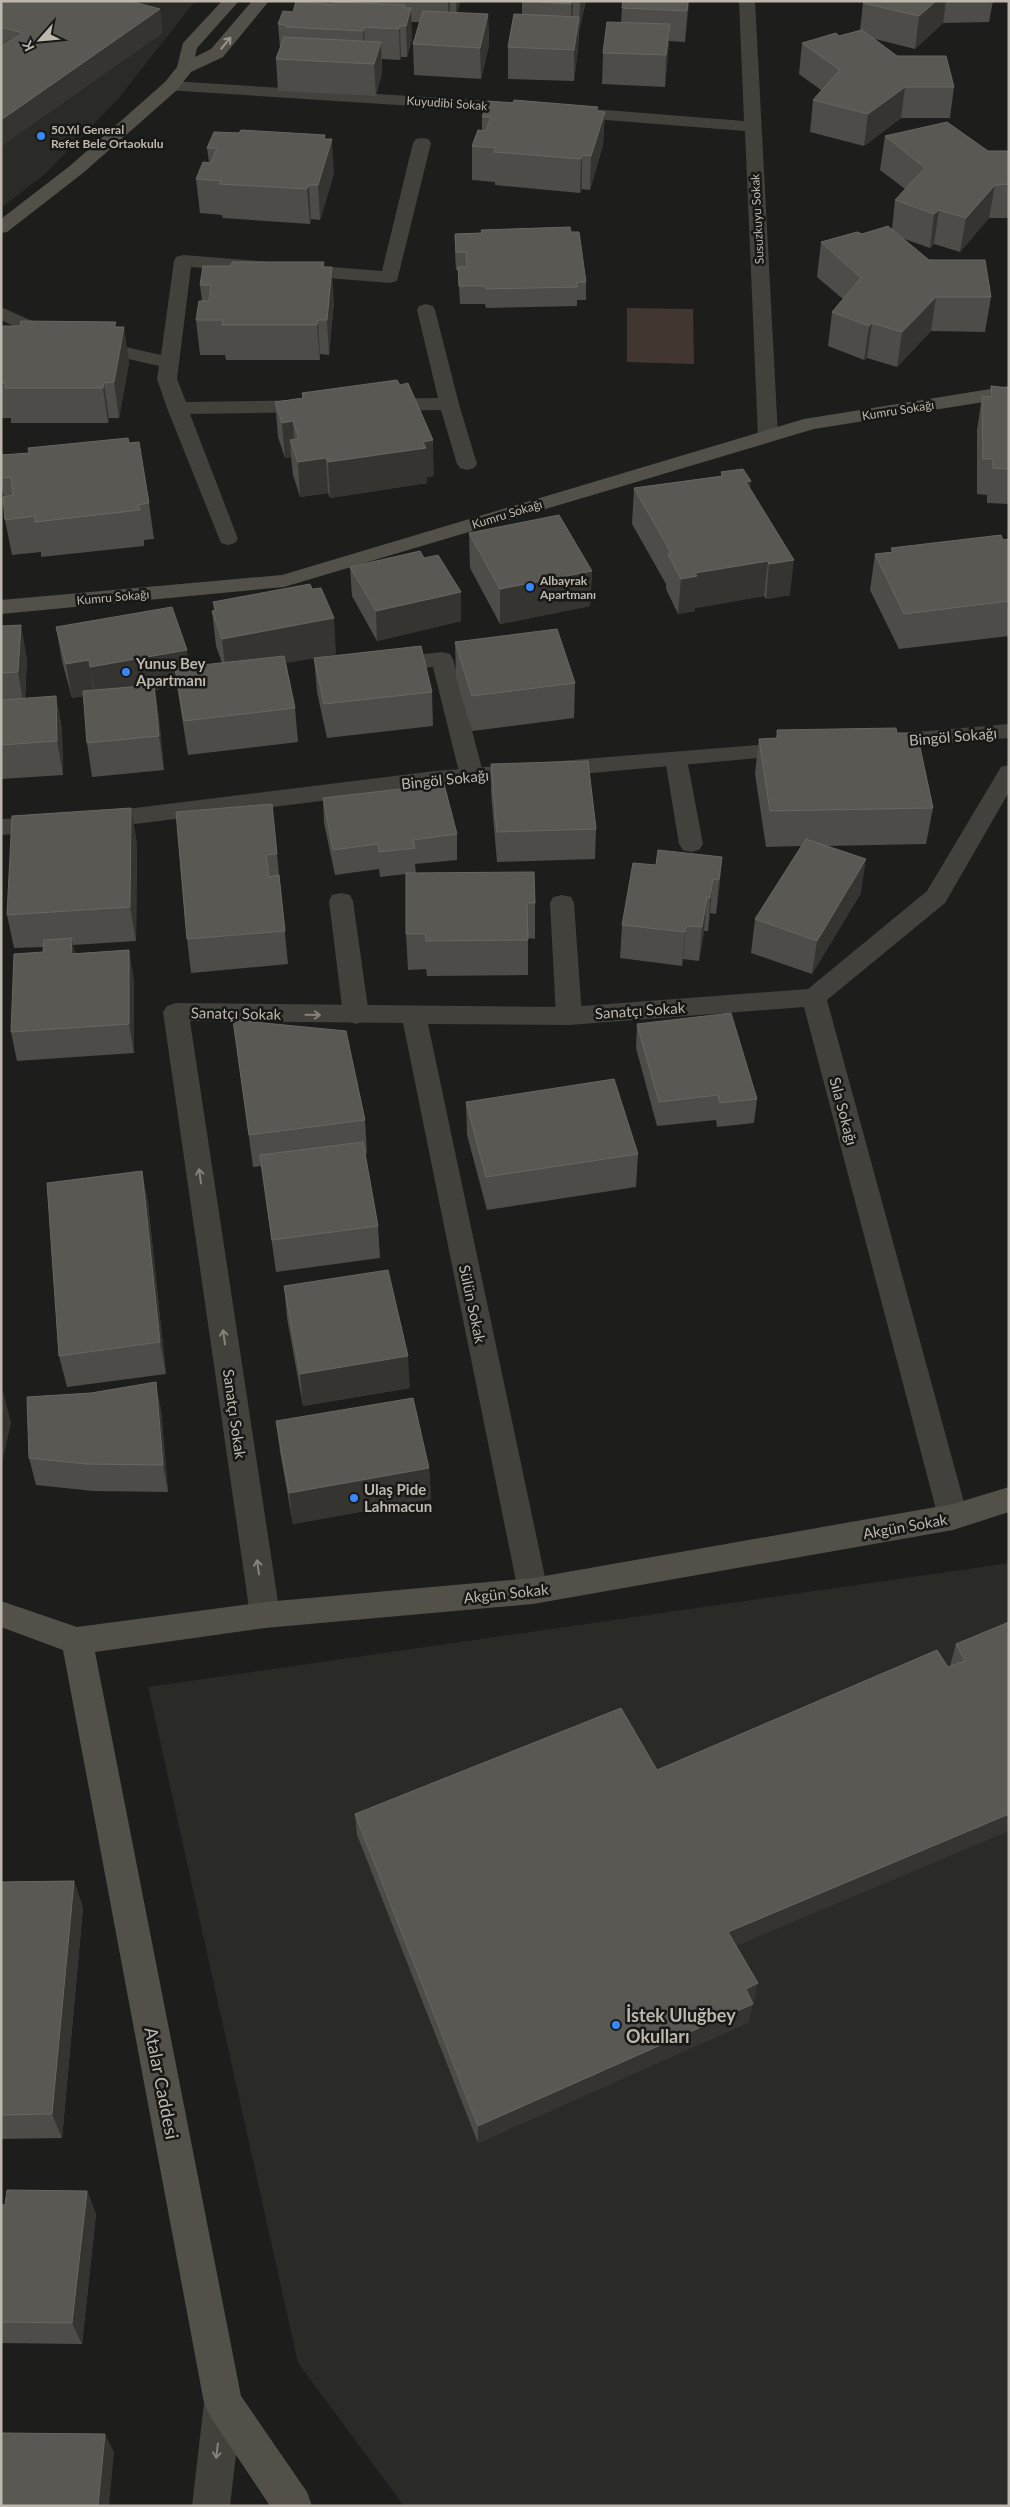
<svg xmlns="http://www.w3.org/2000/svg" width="1010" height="2507" font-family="Lato,sans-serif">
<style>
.built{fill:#2a2a27}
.water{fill:#423730}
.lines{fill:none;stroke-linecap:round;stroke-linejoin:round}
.lane{fill:#42413c;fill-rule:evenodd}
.street{fill:#42413c;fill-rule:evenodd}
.secondary{fill:#53504a;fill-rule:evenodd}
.wall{fill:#4d4c48}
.shaded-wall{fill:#353431}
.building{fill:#595853;stroke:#696661}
.oneway{stroke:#98938a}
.oneway2{stroke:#86827a}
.poi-dot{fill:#3988f8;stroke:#181816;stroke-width:2}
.labels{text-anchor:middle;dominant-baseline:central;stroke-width:5;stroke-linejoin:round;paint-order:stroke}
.far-street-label{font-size:12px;fill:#bdb7ad;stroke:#181816}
.far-poi-label{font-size:12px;font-weight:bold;fill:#bdb7ad;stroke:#181816;text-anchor:start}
.poi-label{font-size:15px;font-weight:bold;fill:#bdb7ad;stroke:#181816;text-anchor:start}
.street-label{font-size:15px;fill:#bdb7ad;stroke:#181816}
.near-poi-label{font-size:18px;font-weight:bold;fill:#bdb7ad;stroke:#181816;text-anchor:start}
.near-street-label{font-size:18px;fill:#bdb7ad;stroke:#181816}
</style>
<rect width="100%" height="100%" fill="#1d1d1b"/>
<path class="built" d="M1,1H195L118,99L45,174L1,208Z
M1009,1563V2506H404L298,2363L148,1687Z"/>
<path class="water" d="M627,308L693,309L694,364L627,362Z"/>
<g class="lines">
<path class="lane" d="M422,138L428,139L431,143L397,281L390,283L191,267L177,379L186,402L312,400L319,402L322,406L319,410L312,412L190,414L238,539L235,543L228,545L221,543L167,408L157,379L159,366L84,349L81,345L84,341L91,339L161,355L174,261L176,257L183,255L382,271L413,143L416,139Z
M426,304L433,306L435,310L459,404L477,464L474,468L467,470L460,468L457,464L441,410L380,411L373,409L370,405L373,401L380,399L438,398L417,310L419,306Z
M1,307L59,333L62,337L59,341H45L1,320Z
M442,652L450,654L453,659L484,776L480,781L472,784L464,781L460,776L433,667L388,672L380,670L377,665L380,660L388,658Z
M676,752L684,754L687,759L703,844L699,850L691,852L683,850L679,844L665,759L668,754Z
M341,893L350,895L353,901L369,1015L365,1021L356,1024L347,1021L343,1015L329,901L332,895Z
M562,895L571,897L574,903L582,1016L578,1022L569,1025L560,1022L556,1016L550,903L553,897Z"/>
<path class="street" d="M739,1H755L778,436L775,440L768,442L761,440L758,436L745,131L568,117L562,116L559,112L562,108L568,107L744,121Z
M171,81L522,103L528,104L531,108L528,112L522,113L165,90L163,86L165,82Z
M1009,724V738L881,749L873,747L870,742L873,737L881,735Z
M796,742L804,744L807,749L804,754L435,787L95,829L87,827L83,821L87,815L95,813L435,771Z
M1009,765V792L945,903L827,1000L968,1517L964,1526L953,1530L942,1526L938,1517L804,1007L569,1025L428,1024L548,1591L544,1600L533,1604L522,1600L518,1591L403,1023L190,1021L280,1615L276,1624L265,1628L254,1624L250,1615L163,1012L167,1006L176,1003L569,1007L808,989L927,891L1001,767Z
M47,817L55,819L59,825L55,831L1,835V819Z
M223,2384L236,2390L242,2403L230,2506H192L204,2403L210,2390Z"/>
<path class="secondary" d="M222,1H239L197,48L195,57L211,49L252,1H269L223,57L191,72L177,90L83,173L7,232L1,233V219L71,165L165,82L177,67L183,43Z
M1009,386V398L814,429L284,587L1,614V600L282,575L804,419Z
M1009,1487V1512L953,1530L533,1604L265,1628L95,1652L241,2396L307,2492L312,2506H270L210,2416L204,2403L63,1650L1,1627V1601L77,1627L265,1602L533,1578L953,1504Z"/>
</g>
<path class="wall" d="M1,1L160,9L162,33L1,146Z
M312,1H460L457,13L488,14L489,45L481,79L414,75L413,44L419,22H411L412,39L407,57H401L400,60L382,59V73L376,96L278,91L276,59L280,48L278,24L293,12L312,3Z
M522,1H586L579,31L578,48L574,81L508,79V47L522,15Z
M689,1L685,42L669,41L665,87L602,84L603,53L621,22L622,8Z
M864,1H993L989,22L943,23L915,49L875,39L897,56L954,87L950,118H901L864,146L810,132L813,100L821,90L799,74L802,43L839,36L860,30L863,3Z
M513,103L598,107V111L605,112L603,145L590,190L582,189L580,193L495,185V182L472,180V146L482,130V117Z
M885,136L988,151H1009V218H989L960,252L934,244L930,248L902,238L929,260L991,297L985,332L931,331L897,367L867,358L864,360L828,346L832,312L843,299L817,277L821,242L892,229L895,200L905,189L880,170Z
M325,139L334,173L320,220L311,219L310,224L223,218L222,215L200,213L196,179L209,162L207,148Z
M481,230L571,232L586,282V300H577V306L486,308L485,304H460L458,270H456L455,252V234L481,233Z
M324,267L334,301L329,355L320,354V360H226L225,355H200L196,320L202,301L200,285Z
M1,326L116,327L129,362L119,418H109L108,423H11V418H1Z
M991,386L1009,388V504L987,503V495L977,494V431L982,396L990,397Z
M302,393L434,476L427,477V483L330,498L328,493L300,497L293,475L291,457L285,458L278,437L275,402L302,398Z
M1,455L149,503L154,539L144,540V546L41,557V552L12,555L5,520L4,497L1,484Z
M721,472L750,489L790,595L766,599L764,596L695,608V611L678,614L666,589V584L632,524L634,488L721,476Z
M469,533L592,571L590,606L500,624L470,568Z
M1009,539V636L899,649L870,590L875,554L891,552V548Z
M424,558L461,621L377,641L352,596L350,567Z
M213,602L336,654L316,658L432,692L433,726L327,738L317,692L314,658L286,663L295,708L298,742L188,755L177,686L155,690L159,718L164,770L92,777L87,743L84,696L72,698L62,661L56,627L189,667L222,663L216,646L212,611H214Z
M1,626L27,659L25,699L56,696L62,730L63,775L1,779Z
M455,642L575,683L574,718L472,731L456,678Z
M777,730L897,733L933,808L926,844L825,846L861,893L812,974L751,953L755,919L801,846L766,847L755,774L759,739L776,738Z
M491,764L596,829L595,859L497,862L491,793Z
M323,798L457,834V860L415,864L416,873H411L535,903V939L528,938V975L427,976L426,969L408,970L406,934V874L380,877L379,869L335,875L324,823Z
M176,812L277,854L288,964L191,973L187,939Z
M137,842L136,941L73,945L75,954L134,979V1053L17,1061L11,1032L43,952V947L14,948L7,915Z
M722,857L719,891L716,914L710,913L708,931H704L699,961L683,959L682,966L620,958L622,925L656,865Z
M233,1020L365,1120L367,1153L365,1154L378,1226L380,1258L276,1272L261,1166L253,1167Z
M637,1024L757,1099L754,1123L717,1127L716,1120L657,1126L636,1048Z
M466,1102L638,1154L636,1187L487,1210L467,1135Z
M142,1171L148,1203L166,1374L67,1387L59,1356Z
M284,1286L410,1388L303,1406L287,1318Z
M161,1409L168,1492L93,1491L36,1485L29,1458Z
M276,1421L429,1468L431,1499L293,1524L280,1452Z
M1009,1622L736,1946L754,2002L752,2003L749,2022L478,2143L357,1835L355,1814L657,1770L950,1666L956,1644Z
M74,1881L83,1908L62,2138L1,2139V1882Z
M87,2191L96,2214L82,2344L1,2343V2205Z"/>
<path class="shaded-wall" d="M448,1H450V18L449,24Z
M456,1H460L456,18Z
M573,1L572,31L571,35V4Z
M580,1H586L579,31Z
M688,1H689L688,13L685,42Z
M936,1H946L943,23L915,49L919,16Z
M411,8L412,39L407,57L406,26Z
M160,9L162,33L1,146V120Z
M488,14L489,45L481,79L480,48Z
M579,17L578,48L574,81V50Z
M670,24L668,56L665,87L666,55Z
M400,26L401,57L400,60L399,29Z
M364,27L365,58L364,62L363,31Z
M381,42L382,73L376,96L374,64Z
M905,87L901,118L864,146L868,114Z
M598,107L597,136L605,112L603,145L590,190L591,156L596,111Z
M325,135L326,158L332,139L334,173L320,220L318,185L324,139Z
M582,155V189L580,193L581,159Z
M309,185L311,219L310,224L307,189Z
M995,185L989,218L960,252L966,218Z
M939,210L934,244L930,248L934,214Z
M332,267L334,301L329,355L327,320Z
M936,297L931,331L897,367L902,332Z
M318,320L320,354V360L317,325Z
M116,322L120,352L124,327L129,362L119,418L114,382V327Z
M872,323L867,358L864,360L869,326Z
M104,383L109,418L108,423L103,388Z
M293,421L295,455L290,440L291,457L285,458L282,423Z
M433,440L434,476L427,477V483L330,498L328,462Z
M326,458L328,493L300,497L298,462Z
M751,481L748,516L746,482Z
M794,560L790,595L766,599L769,564Z
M768,561L764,596L695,608V611L678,614L681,579L695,573Z
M592,571L590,606L500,624V589Z
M461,592V621L377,641L376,611Z
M334,618L336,654L226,674L222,639Z
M21,625L27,659L24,706L18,672Z
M187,650L191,684L175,668L177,686L155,690L159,718L164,770L159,736L96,701L90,667Z
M89,660L94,694L72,698L66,664Z
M56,696L62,730L63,775L57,741Z
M131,808L137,842L136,941L130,907Z
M722,857L719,891L716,914L719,880Z
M866,859L861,893L812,974L817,941Z
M713,879L710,913L708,931L710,898Z
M707,897L704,931L699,961L702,927Z
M686,926L683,959L682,966L685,932Z
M72,938L78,968L71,954Z
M129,950L134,979V1053L129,1024Z
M142,1171L148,1203L166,1374L160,1342Z
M408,1356L410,1388L303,1406L300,1374Z
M156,1382L161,1409L168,1492L163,1465Z
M3,1391L11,1423L1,1468V1397Z
M429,1468L431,1499L293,1524L289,1493Z
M1009,1814V1831L724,1951L728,1932Z
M74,1881L83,1908L62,2138L52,2114Z
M758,1983L754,2002L742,2008L746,1989Z
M753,2004L749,2022L478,2143V2126Z
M87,2191L96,2214L82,2344L72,2323Z
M105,2434L114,2452L109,2506H98Z"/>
<path class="building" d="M1,1H130L160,9L1,120V47L23,33L1,27Z
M296,1L333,5L334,2L405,5L404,8H411L406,26H400L399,29L364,27L363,31L286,27V25L278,24L283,11L293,12Z
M522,1H572L571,4Z
M623,1H688L687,11L622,8Z
M864,1H936L919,16L863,3Z
M423,11L488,14L480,48L413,44Z
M514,14L579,17L574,50L508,47Z
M607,22L670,24L666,55L603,53Z
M862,30L897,56H946L954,87H905L868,114L813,100L840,70L802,43L836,33L839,36Z
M284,37L381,42L374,64L276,59Z
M514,100L598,107L596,111L605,112L591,156L582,155L581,159L494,152L496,148L472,146L478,130L486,131L491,117H482L488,101L513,103Z
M947,122L988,151H1009V184L995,185L966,218L939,210L934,214L895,200L925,168L885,136Z
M241,130L325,135L324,139H332L318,185H309L307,189L219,184L221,181L196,179L203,162L211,163L217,148H207L214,132L239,133Z
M888,226L929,260H985L991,297H936L902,332L872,323L869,326L832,312L861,278L821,242L857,232L862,234Z
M570,227L571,232H579L586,282H577V287L486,289L485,286H459L458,267H467L466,252H456L455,234L482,233L481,230Z
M232,262H324L323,267H332L327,320H318L317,325H222L223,320H196L199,301H209L211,285H200L203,266H231Z
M21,321L116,322L114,327H124L114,382L104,383L103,388H5L6,383H1V326H20Z
M397,380L400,385L408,383L433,440L423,442L426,448L328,462L326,458L298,462L290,440L299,439L293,421L282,423L275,402L304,398L302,393Z
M991,386L1009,388V469L993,468V459H983L982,396L992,397Z
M128,438L129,443L139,442L149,503L138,505L140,510L35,522V516L5,520L3,497L13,495L11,477L1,478V455L29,453L28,448Z
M743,469L751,481L746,482L794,560L769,564L768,561L695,573L697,576L681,579L668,554L671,553L634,488L723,476L721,472Z
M559,515L592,571L500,589L469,533Z
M1001,535L1003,540L1009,539V601L904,614L875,554L894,552L891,548Z
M420,551L424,558L438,555L461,592L376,611L350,567Z
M310,584L312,589L321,588L334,618L222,639L212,611L216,610L213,602Z
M172,607L187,650L90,667L89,660L66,664L56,627Z
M21,625L18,672L1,673V626Z
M557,629L575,683L472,696L455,642Z
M421,646L432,692L324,704L314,658Z
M284,656L295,708L184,721L175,668Z
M154,685L159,736L87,743L83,691Z
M56,696L57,741L1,745V700Z
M896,728L897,733H917L933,808L770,811L759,739L778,738L777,730Z
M588,761L596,829L497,832L491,764Z
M444,784L457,834L413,840L415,848L379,852L378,844L333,850L323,798Z
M272,804L277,854L266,855L269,877L279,875L285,931L187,939L176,812Z
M131,808L130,907L7,915L12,816Z
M806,839L866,859L817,941L755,919Z
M658,850L722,857L719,880L713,879L710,898L707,897L702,927L686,926L685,932L622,925L633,863L656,865Z
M534,872L535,903H527L528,940L426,941V934H406V873Z
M72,938L71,954L129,950V1024L11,1032L14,954L43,952L44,940Z
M731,1013L757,1099L720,1103L718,1095L659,1102L637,1024Z
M233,1020L346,1031L365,1120L249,1135Z
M614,1079L638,1154L486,1177L466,1102Z
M363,1142L378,1226L272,1240L260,1155Z
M142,1171L160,1342L59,1356L47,1183Z
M388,1270L408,1356L300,1374L284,1286Z
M156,1382L163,1465L86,1464L29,1458L27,1397L91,1393Z
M413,1398L429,1468L289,1493L276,1421Z
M1009,1622V1814L728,1932L758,1983L746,1989L753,2004L478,2126L355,1814L621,1708L657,1770L937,1650L948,1667L965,1661L956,1644Z
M74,1881L52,2114L1,2115V1882Z
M7,2190L87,2191L72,2323L1,2322V2205H5Z
M1,2433L105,2434L98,2506H1Z"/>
<defs><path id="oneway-shaft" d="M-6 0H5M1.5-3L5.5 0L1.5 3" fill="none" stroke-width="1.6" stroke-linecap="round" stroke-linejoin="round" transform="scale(1.25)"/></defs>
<use class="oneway" href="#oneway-shaft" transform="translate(226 43) rotate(-50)"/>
<g class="oneway2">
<use href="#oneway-shaft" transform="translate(313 1015) rotate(1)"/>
<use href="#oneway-shaft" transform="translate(200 1176) rotate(-98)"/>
<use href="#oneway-shaft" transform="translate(224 1337) rotate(-98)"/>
<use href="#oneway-shaft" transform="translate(258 1567) rotate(-98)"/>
<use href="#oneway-shaft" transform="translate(217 2451) rotate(97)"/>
</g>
<g class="poi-dot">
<circle cx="41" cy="136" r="5"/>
<circle cx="530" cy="587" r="5"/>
<circle cx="126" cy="672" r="5"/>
<circle cx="354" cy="1498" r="5"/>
<circle cx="616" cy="2025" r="5"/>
</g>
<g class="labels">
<g class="far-street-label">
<text transform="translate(447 103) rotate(4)">Kuyudibi Sokak</text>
<text transform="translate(757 219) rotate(-93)">Susuzkuyu Sokak</text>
<text transform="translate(898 410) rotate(-9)">Kumru Sokağı</text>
<text transform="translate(507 514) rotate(-17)">Kumru Sokağı</text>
<text transform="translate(113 597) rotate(-5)">Kumru Sokağı</text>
</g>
<g class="far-poi-label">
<text x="51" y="129">50.Yıl General<tspan x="51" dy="14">Refet Bele Ortaokulu</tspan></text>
<text x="540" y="580">Albayrak<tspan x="540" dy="14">Apartmanı</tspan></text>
</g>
<g class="poi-label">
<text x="136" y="663">Yunus Bey<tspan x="136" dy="17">Apartmanı</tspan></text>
<text x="364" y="1489">Ulaş Pide<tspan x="364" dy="17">Lahmacun</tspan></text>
</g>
<g class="street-label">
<text transform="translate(953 736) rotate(-5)">Bingöl Sokağı</text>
<text transform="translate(445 779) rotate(-6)">Bingöl Sokağı</text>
<text transform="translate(640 1010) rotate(-4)">Sanatçı Sokak</text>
<text transform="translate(236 1013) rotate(1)">Sanatçı Sokak</text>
<text transform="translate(844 1111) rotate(75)">Sıla Sokağı</text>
<text transform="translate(473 1304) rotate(78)">Sülün Sokak</text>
<text transform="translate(235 1414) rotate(82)">Sanatçı Sokak</text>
<text transform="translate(905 1526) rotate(-10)">Akgün Sokak</text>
<text transform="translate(506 1593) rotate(-6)">Akgün Sokak</text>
</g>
<g class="near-poi-label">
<text x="626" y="2015">İstek Uluğbey<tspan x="626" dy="21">Okulları</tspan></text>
</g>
<g class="near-street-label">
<text transform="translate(162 2083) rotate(79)">Atalar Caddesi</text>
</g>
</g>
<rect width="1010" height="2507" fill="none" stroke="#bdb7ad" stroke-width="5"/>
<g transform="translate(40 40) rotate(243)" stroke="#181816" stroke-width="4" paint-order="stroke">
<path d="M0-4L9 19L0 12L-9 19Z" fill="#bdb7ad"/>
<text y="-8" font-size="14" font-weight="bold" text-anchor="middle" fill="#bdb7ad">K</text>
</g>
</svg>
